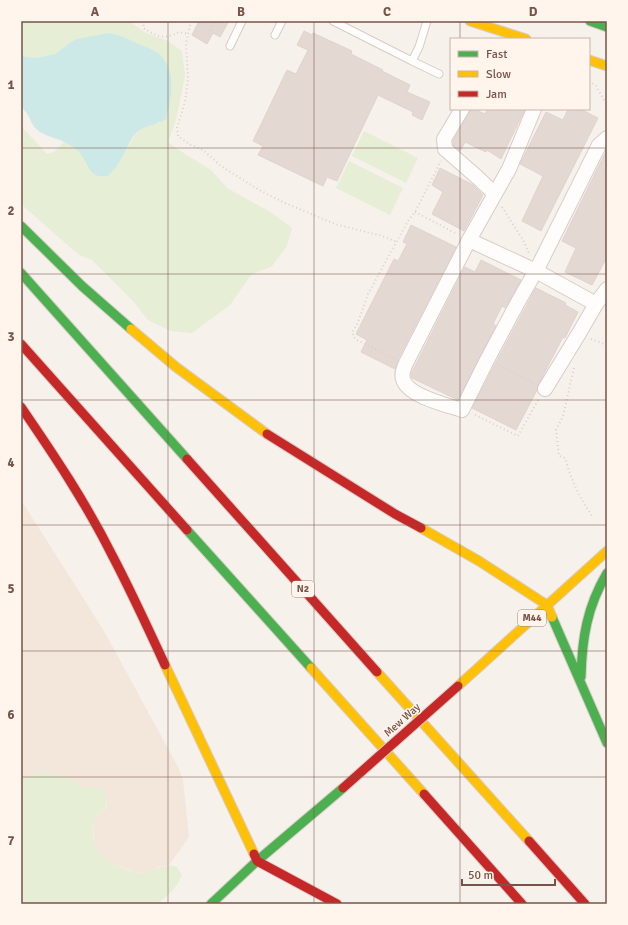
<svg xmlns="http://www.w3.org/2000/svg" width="628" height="925" font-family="Signika,sans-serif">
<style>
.residential{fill:#f3e6db}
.green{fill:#e6eed5}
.water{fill:#cce9e8}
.building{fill:#e4d8d2;stroke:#e0d3cd}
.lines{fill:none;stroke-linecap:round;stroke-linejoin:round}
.lane-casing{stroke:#d6ccc8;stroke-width:9}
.street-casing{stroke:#d6ccc8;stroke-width:16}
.fast-casing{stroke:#d7ccc7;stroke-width:11}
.slow-casing{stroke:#d7ccc7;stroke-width:11}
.jam-casing{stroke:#d7ccc7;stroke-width:11}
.path{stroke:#dad0cd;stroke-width:2;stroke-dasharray:1 3;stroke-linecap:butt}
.lane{stroke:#fefdfc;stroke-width:7}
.street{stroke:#fefdfc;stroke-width:14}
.fast{stroke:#4caf50;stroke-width:9}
.slow{stroke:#ffc107;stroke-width:9}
.jam{stroke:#c62828;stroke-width:9}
.jam-bridge-casing{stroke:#d9cec9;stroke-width:11;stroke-linecap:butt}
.jam-bridge{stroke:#c62828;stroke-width:9}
.grid{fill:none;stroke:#775449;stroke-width:1;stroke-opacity:0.55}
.labels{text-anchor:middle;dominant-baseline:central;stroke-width:3;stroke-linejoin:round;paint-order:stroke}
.shield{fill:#fff5ec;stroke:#a0847a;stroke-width:1}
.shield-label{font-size:10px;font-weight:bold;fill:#775449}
.street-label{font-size:11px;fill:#775449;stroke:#fff5ec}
.neatline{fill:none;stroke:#775449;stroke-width:1.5}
.grid-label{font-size:13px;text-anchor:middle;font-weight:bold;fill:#775449}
</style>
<rect width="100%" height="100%" fill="#f7f1eb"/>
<path class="residential" d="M21,500L104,631L178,767L183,780L189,837L169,865L160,866L152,871L143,873L134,872L107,861L100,855L95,847L94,839L93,821L96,817L106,808L107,800L97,787H83L71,779L49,772L35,773L21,780Z"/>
<path class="green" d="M21,21H129L146,33L168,41L182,51L185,76L176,120L168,142L182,152L211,170L227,188L272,213L292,228L287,246L272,266L251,275L230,305L192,333L171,331L148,320L133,301L92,260L79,255L21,204V126L47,154L54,152L65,141L81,153L91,170L108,176L123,156L136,133L147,125L160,123L162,57L157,53L121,36L109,33L71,42L55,54L36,58L21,56Z
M364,131L418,158L406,183L352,156Z
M349,161L403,188L390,215L336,188Z
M49,772L71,779L83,787H97L105,791C112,816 93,810 93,825C92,847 99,857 118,866C126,870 134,873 142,873C158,872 158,862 177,867L182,875C176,889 168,895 157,904H21V780L35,773Z"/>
<path class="water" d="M109,33C121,35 130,40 141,45C148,48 157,51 162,57C177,75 171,99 166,119C156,125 146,125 137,132C131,137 127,149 123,156C119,163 114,170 108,176C87,179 89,162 78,151C67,141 58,140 46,135C34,130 33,125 28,115C26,112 23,109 21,105C19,98 21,66 21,56L36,58L55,54L71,42L77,39Z"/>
<path class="building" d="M199,21H229L220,37L213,33L207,44L192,35Z
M304,31L312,35L313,33L352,51L351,54L383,70L382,71L410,85L407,92L430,102L422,120L412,115L413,112L378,95L337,181L327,177L323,186L258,155L263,146L253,141L287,70L296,74L308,50L297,45Z
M470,109H474L485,114L488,109H525L501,159L487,150L486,152L465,142L460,151L453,145V141L469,113Z
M568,109H580L598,118L541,231L522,221L543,176L520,164L546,112L563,120Z
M607,149V257L592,285L565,272L576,248L562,241Z
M440,168L473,185L483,195L464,231L432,214L443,192L432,185Z
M411,225L456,247L398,359L395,369L361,352L367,340L356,334L394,259L398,261L407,244L403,242Z
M481,260L521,280L505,308L502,306L493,324L496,326L458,400L412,378L411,374L465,267L475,272Z
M536,288L566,303L565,305L578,312L565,338L563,337L538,385L537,390L516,430L472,408L495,364Z"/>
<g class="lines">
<defs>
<path id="lane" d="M333,21L412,61L419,47L427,21
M275,35L282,21
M230,46L242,21
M412,61L439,74"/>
<path id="street" d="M462,109L444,139L445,149L477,177L495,194
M534,109L509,169L469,240L406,363C404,368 401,373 403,379C407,396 447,405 462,410L487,360L518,302L538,267L599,145L607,138
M469,240L536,271L596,304
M545,389L578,335L596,304L607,289"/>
<path id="fast" d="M590,21L607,27
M21,226L82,286L131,329
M21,273L187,459
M187,530L311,668
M552,617L607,743
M581,677C582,638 587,607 607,573
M211,904L257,861L343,788"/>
<path id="slow" d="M470,21L526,39
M589,60L607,66
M131,329L176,367L267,434
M421,528L479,561L547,605L552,617
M165,665L254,854
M311,668L424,794
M377,672L529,841
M458,686L607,551"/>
<path id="jam" d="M21,344L187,530
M21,407C54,455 86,503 112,555C131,591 148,628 165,665
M267,434L395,514L421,528
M187,459L377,672
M424,794L522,904
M529,841L585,904
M254,854L257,861L337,904"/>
</defs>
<use href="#lane" class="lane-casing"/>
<use href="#street" class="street-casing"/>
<use href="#fast" class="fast-casing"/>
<use href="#slow" class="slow-casing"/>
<use href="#jam" class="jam-casing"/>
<path class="path" d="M144,21L143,28C159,37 163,40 179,32L188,34
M191,21L186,43L188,79L185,102L177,128L178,136L189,144L203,150L221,166L259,190L285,203L335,224L382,236L397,242
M208,34L215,21
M589,81L596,86L607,105
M502,207L523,240L529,253
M415,212L457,234
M591,339L607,345
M394,358L355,339L352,332L357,325L368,294L408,221L415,212L441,161
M499,366L534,383
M574,368L563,416L556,430L559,456L565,458C571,480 580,499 593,517
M475,415L518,436L538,400"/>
<use href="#lane" class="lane"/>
<use href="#street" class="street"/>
<use href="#fast" class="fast"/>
<use href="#slow" class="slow"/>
<use href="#jam" class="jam"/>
<defs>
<path id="jam-bridge" d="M343,788L458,686"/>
</defs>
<use href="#jam-bridge" class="jam-bridge-casing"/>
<use href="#jam-bridge" class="jam-bridge"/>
</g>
<path class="grid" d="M168,21V904M314,21V904M460,21V39M460,109V904M21,148H607M21,274H607M21,400H607M21,525H607M21,651H607M21,777H607"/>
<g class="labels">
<g class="shield">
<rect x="292" y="581" width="22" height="16" rx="3"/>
<rect x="518" y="610" width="28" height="16" rx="3"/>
</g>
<g class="shield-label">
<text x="303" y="589">N2</text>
<text x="532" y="618">M44</text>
</g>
<g class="street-label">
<text transform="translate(402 720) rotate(-42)">Mew Way</text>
</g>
</g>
<rect width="628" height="925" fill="none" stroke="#fff5ec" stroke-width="44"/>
<rect x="450" y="38" width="140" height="72" fill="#fff5ec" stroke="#c9b5ab"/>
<rect x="458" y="51" width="20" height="6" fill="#4caf50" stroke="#c9b5ab"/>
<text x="486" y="58" font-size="12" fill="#775449">Fast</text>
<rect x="458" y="71" width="20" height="6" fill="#ffc107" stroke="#c9b5ab"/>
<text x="486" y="78" font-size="12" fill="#775449">Slow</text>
<rect x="458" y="91" width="20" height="6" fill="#c62828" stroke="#c9b5ab"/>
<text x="486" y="98" font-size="12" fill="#775449">Jam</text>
<path d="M462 879v6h93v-6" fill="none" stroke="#775449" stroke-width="2"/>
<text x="468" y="879" font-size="12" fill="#775449" stroke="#fff5ec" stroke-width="3" paint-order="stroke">50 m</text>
<rect x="22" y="22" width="584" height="881" class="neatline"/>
<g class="grid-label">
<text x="95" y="16">A</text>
<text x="241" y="16">B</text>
<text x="387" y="16">C</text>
<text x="533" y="16">D</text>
<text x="11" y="89">1</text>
<text x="11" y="215">2</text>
<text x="11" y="341">3</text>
<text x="11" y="467">4</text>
<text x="11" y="593">5</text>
<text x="11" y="719">6</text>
<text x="11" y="845">7</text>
</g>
</svg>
